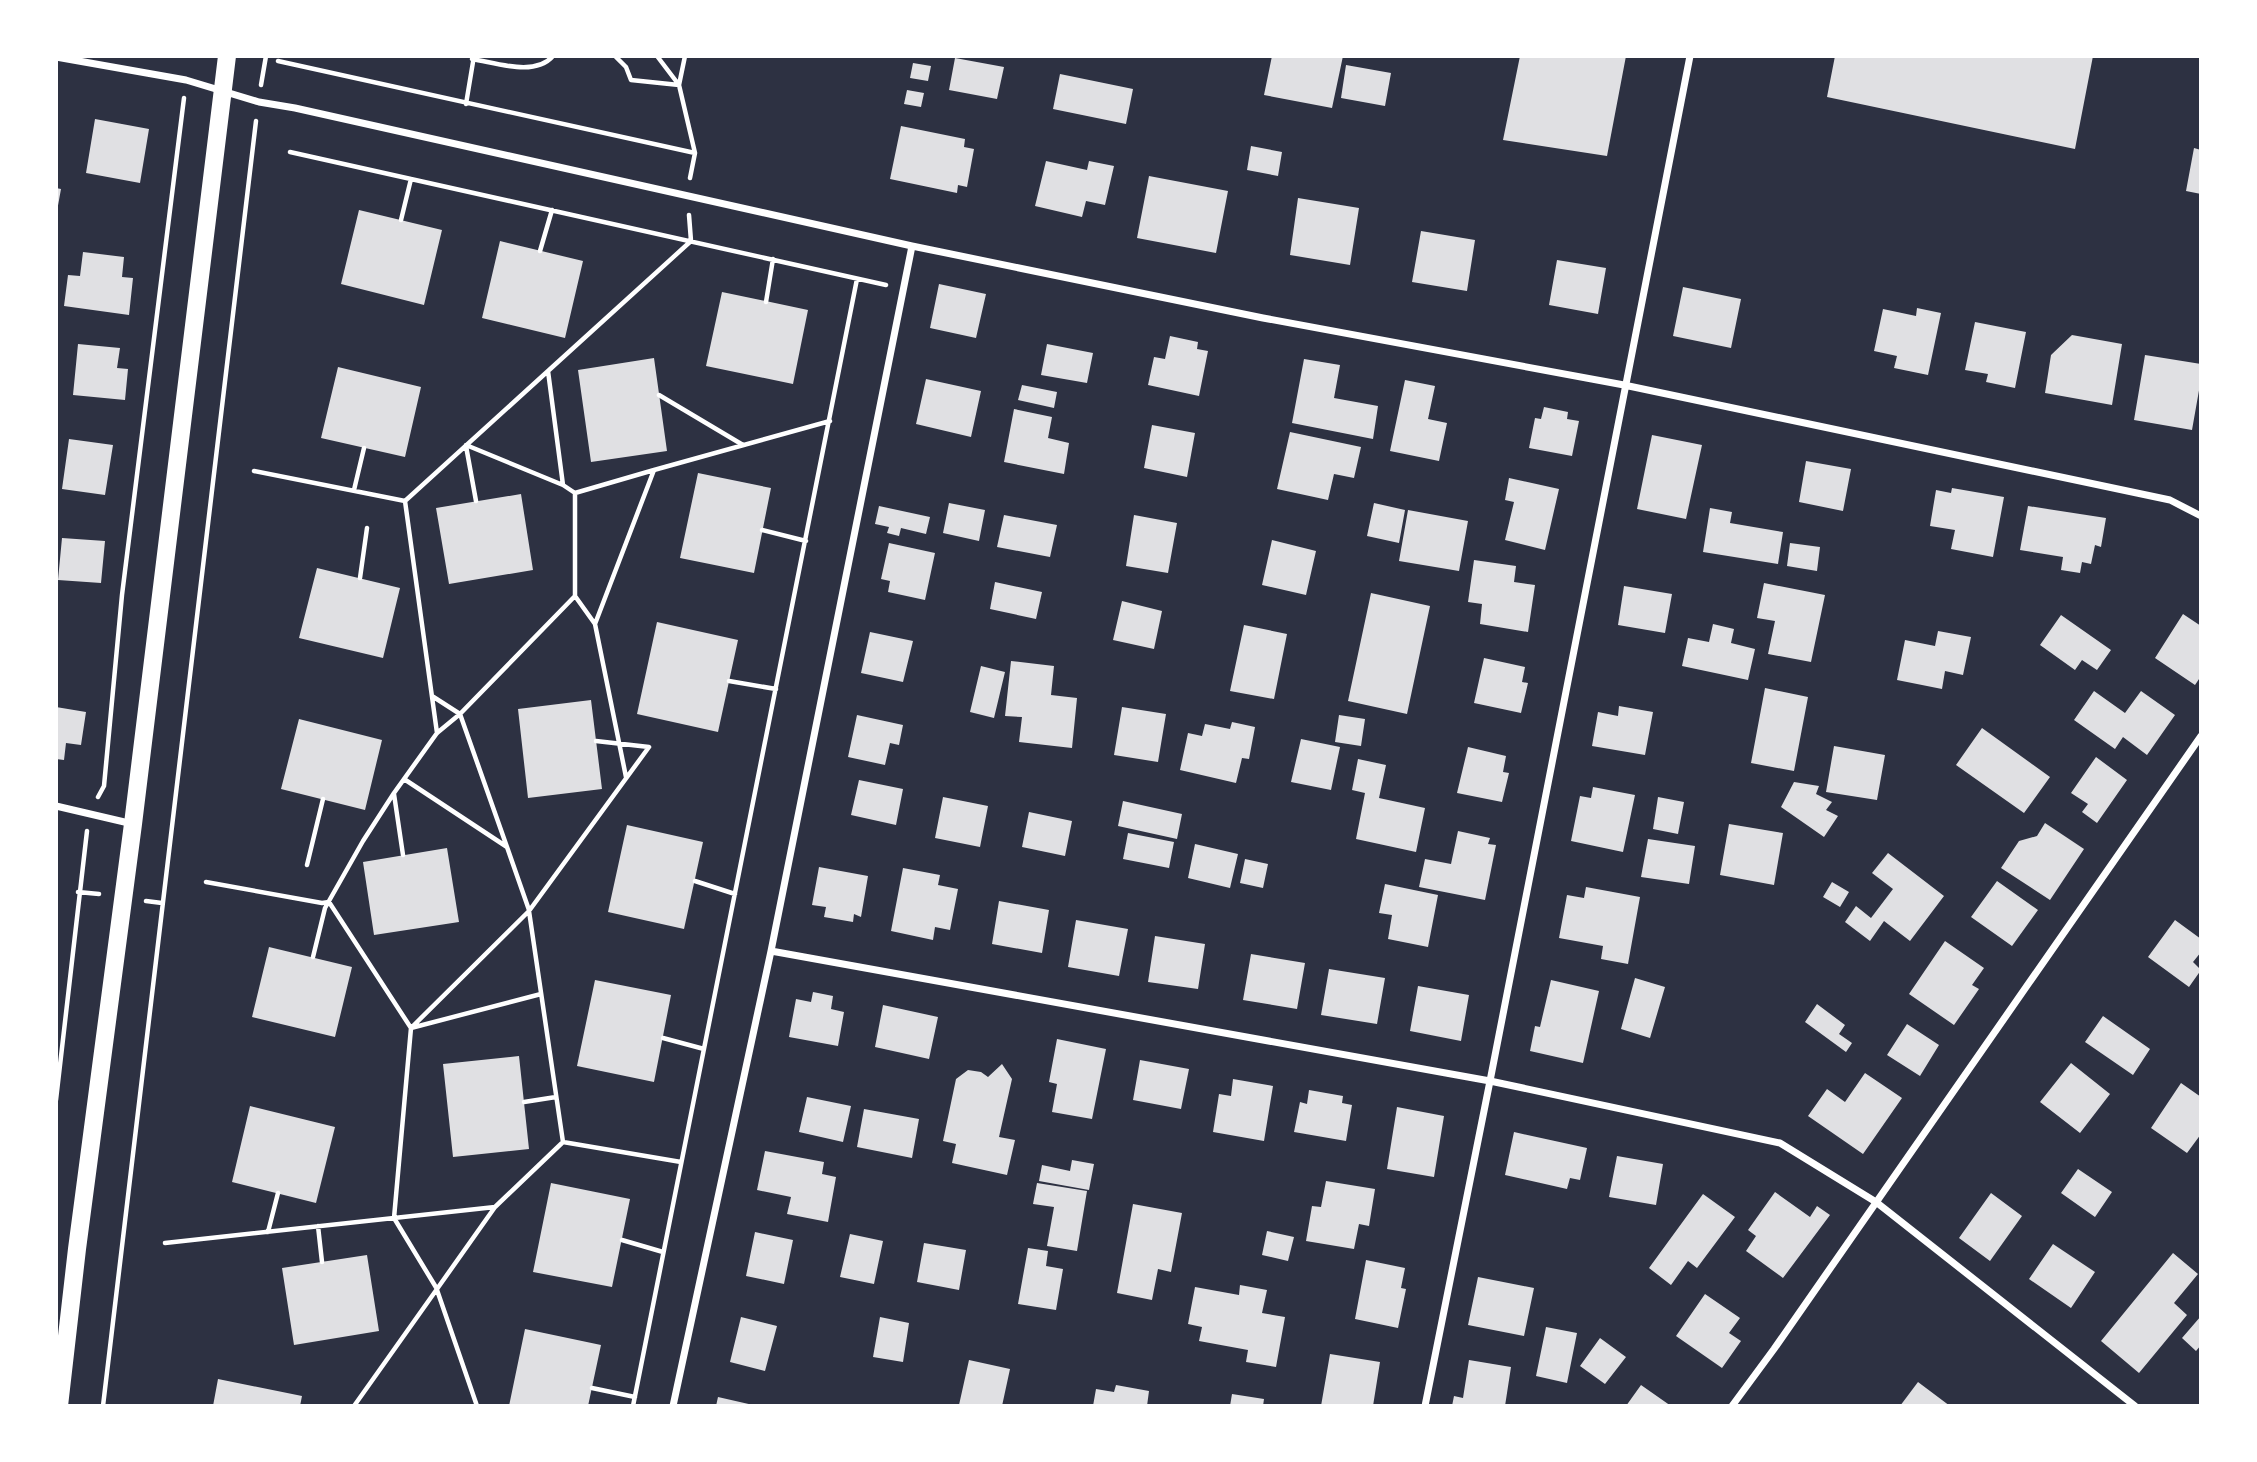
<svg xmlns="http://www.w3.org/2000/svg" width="2257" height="1462" font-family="'Fira Sans Condensed',sans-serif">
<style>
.building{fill:#e0e0e3}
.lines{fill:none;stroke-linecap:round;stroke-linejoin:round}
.path{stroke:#fff;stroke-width:4.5}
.minor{stroke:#fff;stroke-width:7}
.primary{stroke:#fff;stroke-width:18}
</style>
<rect width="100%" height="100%" fill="#2d3142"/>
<path class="building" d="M1272,56H1343L1332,108L1264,95Z
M1520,56H1626L1607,156L1503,140Z
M1835,56H2093L2075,149L1827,97Z
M955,58L1004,67L997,99L949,90Z
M913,63L931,66L928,81L910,78Z
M1346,65L1391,73L1385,106L1341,98Z
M1060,74L1133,89L1126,124L1053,109Z
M907,90L924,93L921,107L904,104Z
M95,119L149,129L140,183L86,173Z
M901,126L965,139L964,147L974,149L967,187L958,185L957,193L890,179Z
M1251,146L1282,152L1278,176L1247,170Z
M2194,148L2201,150V194L2186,191Z
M1046,161L1087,170L1089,161L1114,166L1105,205L1086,201L1082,217L1035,206Z
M1149,176L1228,191L1216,253L1137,238Z
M56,188L61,189L57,211H56Z
M1298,198L1359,208L1350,265L1290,255Z
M359,210L442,230L424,305L341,284Z
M1421,231L1475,240L1467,291L1412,282Z
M500,241L583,261L565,338L482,318Z
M83,252L124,257L122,277L133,278L129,315L64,306L68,275L80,276Z
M1557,260L1606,268L1598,314L1549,305Z
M939,284L986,294L976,338L930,328Z
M1683,287L1741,299L1731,348L1673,336Z
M722,292L808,310L793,384L706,366Z
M1917,308L1941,313L1928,375L1894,368L1897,356L1874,351L1883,309L1916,316Z
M1975,322L2026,332L2015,388L1986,382L1988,374L1965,370Z
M2072,335L2122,344L2112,405L2045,393L2051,355Z
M1170,336L1198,342L1197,349L1208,351L1199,396L1148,385L1154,357L1165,359Z
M78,344L120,348L117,368L128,369L125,400L73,395Z
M1047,344L1093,353L1087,383L1041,375Z
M2145,355L2201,364V379L2192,430L2134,420Z
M654,358L667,451L591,462L578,370Z
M1304,359L1340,365L1334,398L1378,406L1373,439L1292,423Z
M338,367L421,387L405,457L321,438Z
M926,379L981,391L971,437L916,424Z
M1405,380L1435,386L1428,419L1447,423L1439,461L1390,451Z
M1022,385L1057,392L1054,408L1018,400Z
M1544,407L1568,412L1567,419L1579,421L1572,456L1529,448L1535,418L1541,419Z
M1014,409L1052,417L1048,438L1069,443L1064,474L1004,462Z
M1152,425L1195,433L1187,477L1144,468Z
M1290,432L1361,447L1354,478L1334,474L1328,500L1277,489Z
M1652,435L1702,445L1686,519L1637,509Z
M69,439L113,445L105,495L62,489Z
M1806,461L1851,469L1843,511L1799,502Z
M698,473L771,488L754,573L680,558Z
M1509,478L1559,489L1545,550L1505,540L1514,502L1505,500Z
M1952,488L2004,497L1993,557L1951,549L1955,530L1930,526L1936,490L1951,493Z
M521,494L533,570L449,584L436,508Z
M949,503L985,510L979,541L943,533Z
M1374,503L1405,510L1399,543L1367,536Z
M879,506L930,517L926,534L901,528L899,536L887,533L889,527L875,524Z
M2028,506L2106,518L2101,547L2095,545L2091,564L2082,562L2080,573L2061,570L2063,557L2020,550Z
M1710,508L1732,512L1730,523L1783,532L1778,564L1703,552Z
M1408,510L1468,521L1459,571L1399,561Z
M1004,515L1057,525L1050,557L997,547Z
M1134,515L1177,523L1168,573L1126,566Z
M62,538L105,541L101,583L58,580Z
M1272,540L1316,551L1306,595L1262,585Z
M889,543L935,553L925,600L888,592L890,581L881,579Z
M1790,543L1820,547L1817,571L1787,566Z
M1474,560L1516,566L1514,582L1535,585L1528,632L1480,624L1482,604L1468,602Z
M317,568L400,588L383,658L299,638Z
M995,582L1042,592L1036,619L990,609Z
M1764,583L1825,595L1811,662L1768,654L1775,621L1757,618Z
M1624,586L1672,594L1665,633L1618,625Z
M1371,593L1430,606L1407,714L1348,701Z
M1122,601L1162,611L1154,649L1113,640Z
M2183,614L2201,626V676L2195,685L2155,658Z
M2061,615L2111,650L2097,670L2082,660L2075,670L2040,645Z
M657,622L738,640L718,732L637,714Z
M1713,624L1734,629L1731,643L1755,649L1748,680L1682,666L1688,638L1709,642Z
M1244,625L1287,634L1274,699L1230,691Z
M1938,631L1971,637L1963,675L1945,671L1942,689L1897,680L1905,640L1935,646Z
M870,632L913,641L903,682L861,673Z
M1484,658L1525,667L1522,682L1528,683L1521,713L1474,703Z
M1011,661L1054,666L1051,695L1077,698L1072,748L1019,742L1022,717L1005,716Z
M981,666L1005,672L994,718L970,712Z
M1765,688L1808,697L1794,771L1751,763Z
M2094,691L2125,713L2141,691L2175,715L2147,755L2123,737L2115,749L2074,720Z
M591,700L602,789L528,798L518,709Z
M1619,706L1653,712L1645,755L1592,746L1598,712L1618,716Z
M56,707L86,712L81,745L66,743L64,760L56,759Z
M1122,707L1166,714L1158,762L1114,755Z
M857,715L903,725L899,745L890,743L885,765L848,757Z
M1339,715L1365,719L1361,746L1335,742Z
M299,719L382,740L365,810L281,789Z
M1232,722L1255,727L1249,759L1242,758L1236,783L1180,770L1188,733L1202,736L1205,724L1230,729Z
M1982,728L2050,777L2024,813L1956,765Z
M1301,739L1340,747L1331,790L1291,782Z
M1834,746L1885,755L1877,800L1826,792Z
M1468,747L1506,756L1503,772L1509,773L1502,802L1457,793Z
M2096,757L2127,780L2097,823L2082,812L2088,804L2071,793Z
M1358,759L1386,765L1379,798L1425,808L1416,852L1356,839L1365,793L1352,790Z
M859,780L903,789L896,825L851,815Z
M1794,782L1819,786L1816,794L1832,802L1826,810L1838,816L1824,837L1781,807Z
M1593,787L1635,795L1623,852L1571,841L1580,796L1591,798Z
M943,797L988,806L980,847L935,838Z
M1658,797L1684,802L1678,834L1653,829Z
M1123,801L1182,814L1177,839L1118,826Z
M1029,812L1072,821L1065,856L1022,847Z
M2045,823L2084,849L2050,900L2001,868L2019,841L2037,836Z
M1729,824L1783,833L1774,885L1720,875Z
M627,825L703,842L684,929L608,912Z
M1458,831L1490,838L1488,844L1496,845L1485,900L1419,887L1425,859L1451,864Z
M1128,833L1174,842L1169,868L1123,859Z
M1648,839L1695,846L1689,884L1641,877Z
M1195,844L1238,854L1230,888L1188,878Z
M447,848L459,922L374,935L363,862Z
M1888,853L1944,896L1910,941L1884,921L1870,941L1845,922L1856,906L1871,918L1893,889L1872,873Z
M1245,859L1268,864L1263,888L1240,883Z
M819,867L868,876L861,917L854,914L853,922L824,917L826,907L812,905Z
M903,868L940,875L938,885L958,889L950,930L935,927L933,940L891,931Z
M1997,881L2038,910L2012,946L1971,917Z
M1832,882L1849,892L1840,907L1823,897Z
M1385,884L1438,895L1428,947L1388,939L1392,915L1379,913Z
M1586,887L1640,897L1628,964L1601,959L1603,946L1559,938L1567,895L1584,898Z
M999,901L1049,910L1042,953L992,944Z
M1076,920L1128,929L1119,976L1068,967Z
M2175,920L2201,939V952L2193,962L2201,970L2189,987L2148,957Z
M1155,936L1205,944L1198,989L1148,982Z
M1945,941L1984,968L1972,985L1979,989L1954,1025L1909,994Z
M269,947L352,967L335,1037L252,1017Z
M1251,954L1305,963L1297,1009L1243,1000Z
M1329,969L1385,978L1377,1024L1321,1015Z
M1635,978L1665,987L1650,1038L1621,1029Z
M595,980L671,995L654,1082L577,1066Z
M1551,980L1599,991L1583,1063L1530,1051L1535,1026L1540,1027Z
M1418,986L1469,995L1461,1041L1410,1031Z
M813,992L833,996L831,1009L844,1012L838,1046L789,1037L796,999L811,1002Z
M1817,1004L1845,1025L1839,1034L1852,1043L1846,1052L1805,1022Z
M883,1005L938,1017L929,1059L875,1047Z
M2103,1016L2150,1049L2133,1075L2085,1042Z
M1907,1024L1939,1045L1920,1076L1887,1055Z
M1057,1039L1106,1049L1092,1119L1052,1112L1057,1084L1049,1082Z
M519,1056L529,1149L453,1157L443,1064Z
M1140,1060L1189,1069L1181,1109L1133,1100Z
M2071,1063L2110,1094L2080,1133L2040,1102Z
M1002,1064L1012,1079L999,1137L1015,1140L1007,1175L952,1163L956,1144L943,1141L956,1079L968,1070L981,1072L988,1077Z
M1865,1073L1902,1098L1863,1154L1808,1116L1827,1089L1845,1102Z
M1233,1079L1273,1086L1264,1141L1213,1132L1219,1094L1231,1096Z
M2181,1083L2201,1097V1134L2187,1153L2151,1128Z
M1309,1090L1343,1096L1342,1103L1352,1105L1346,1141L1294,1132L1300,1102L1307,1104Z
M807,1097L851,1106L843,1142L799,1132Z
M250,1106L335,1127L316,1203L232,1182Z
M1397,1107L1444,1116L1434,1177L1387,1169Z
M864,1109L919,1119L912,1158L857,1147Z
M1514,1132L1587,1148L1580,1180L1570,1178L1567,1189L1505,1175Z
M765,1151L824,1162L822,1174L836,1177L828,1222L787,1214L791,1197L757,1190Z
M1617,1156L1663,1164L1656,1205L1609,1197Z
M1072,1160L1094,1164L1089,1190L1039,1181L1042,1165L1070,1171Z
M2078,1169L2112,1192L2095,1217L2061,1193Z
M1326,1181L1375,1189L1369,1226L1359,1224L1354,1249L1306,1241L1312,1206L1321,1207Z
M551,1183L630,1199L612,1287L533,1272Z
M1037,1183L1087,1191L1077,1251L1047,1246L1054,1207L1033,1204Z
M1775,1192L1810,1217L1817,1206L1830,1215L1783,1278L1746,1251L1756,1236L1748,1230Z
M1991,1193L2022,1216L1990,1261L1959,1238Z
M1703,1194L1735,1217L1697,1268L1688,1261L1671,1285L1649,1268Z
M1133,1204L1182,1213L1171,1272L1158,1269L1152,1300L1117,1293Z
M1267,1231L1294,1237L1288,1261L1262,1255Z
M755,1232L793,1240L784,1284L746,1276Z
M850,1234L883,1241L874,1284L840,1277Z
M924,1243L966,1250L959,1290L917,1282Z
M2053,1244L2095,1272L2071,1308L2029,1279Z
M1028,1248L1048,1251L1046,1266L1063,1269L1056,1310L1018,1304Z
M2173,1253L2198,1274L2174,1303L2187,1315L2139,1373L2101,1341Z
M367,1255L379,1331L294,1345L282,1268Z
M1366,1260L1405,1268L1401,1288L1406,1289L1398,1328L1355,1319Z
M1478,1277L1534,1288L1524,1336L1468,1325Z
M1240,1285L1267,1290L1262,1313L1285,1317L1276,1367L1246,1362L1248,1350L1199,1341L1202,1327L1188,1324L1195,1287L1239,1295Z
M1705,1294L1740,1318L1729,1333L1741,1341L1722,1368L1676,1336Z
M2201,1316V1345L2196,1351L2182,1338Z
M741,1317L777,1326L765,1371L730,1362Z
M880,1317L909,1323L903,1362L873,1357Z
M1546,1327L1577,1333L1567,1383L1536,1376Z
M525,1329L601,1345L588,1406H509Z
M1600,1338L1626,1357L1605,1384L1580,1366Z
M1330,1354L1380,1362L1373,1406H1321Z
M969,1360L1010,1369L1002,1406L959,1405Z
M1469,1360L1511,1367L1505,1406H1452L1454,1396L1463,1398Z
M218,1379L302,1396L300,1406H213Z
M1918,1382L1950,1406H1900Z
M1116,1385L1149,1391L1147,1406H1093L1096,1389L1114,1392Z
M1641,1385L1671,1406H1626Z
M1232,1394L1264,1399L1263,1406H1230Z
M718,1397L753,1405V1406H716Z"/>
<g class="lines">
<path class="path" d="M615,56L626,67L631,80L679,85L657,56
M472,59C497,63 535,77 553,56
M278,61L695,153L679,85L685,56
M261,85L266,56
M466,104L474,56
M290,152L886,285
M690,178L695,153
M401,220L411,179
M540,251L552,210
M766,302L773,259
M548,371L691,241L689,215
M659,395L743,445
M466,446L476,501
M654,470L830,421
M254,471L405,501L437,733
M563,485L575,493
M354,490L364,448
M405,501L548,371L563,485L466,445
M762,530L806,541
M360,578L367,528
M595,624L626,777
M729,681L776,689
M432,696L460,714L575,596V493L654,470L595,624L575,596
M394,794L403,855
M98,797L104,786L122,595L184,98
M507,847L529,910
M307,865L323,799
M695,881L735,894
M78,892L99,894
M146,901L162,903
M529,911L649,747L596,741
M313,957L325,908L363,841L394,793L437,733L460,714L507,847L404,779
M663,1038L704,1049
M56,1100L87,831
M524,1102L556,1097
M563,1142L681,1162
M495,1207L563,1142L529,911L411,1028L541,994
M318,1226L322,1262
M268,1232L278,1193
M622,1240L663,1252
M165,1243C275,1231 385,1219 495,1207L437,1289L394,1218L411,1028L329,902L322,903L206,882
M437,1290L477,1406
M592,1388L635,1397
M103,1406L256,121
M354,1406L437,1289
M633,1406L857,279"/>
<path class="minor" d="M56,57L186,80L259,102L295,108L912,246L1263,318L1624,385L2170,500L2201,516
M56,806L133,824
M771,951L1490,1081L1780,1143L1876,1202L2135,1406
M673,1406L771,951L912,246
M1425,1406L1490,1081L1690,56
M1732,1406L1774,1349L2201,736"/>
<path class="primary" d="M59,1406L77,1249L133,824L227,56"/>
</g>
<rect width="2257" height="1462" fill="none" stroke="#ffffff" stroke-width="116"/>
</svg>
